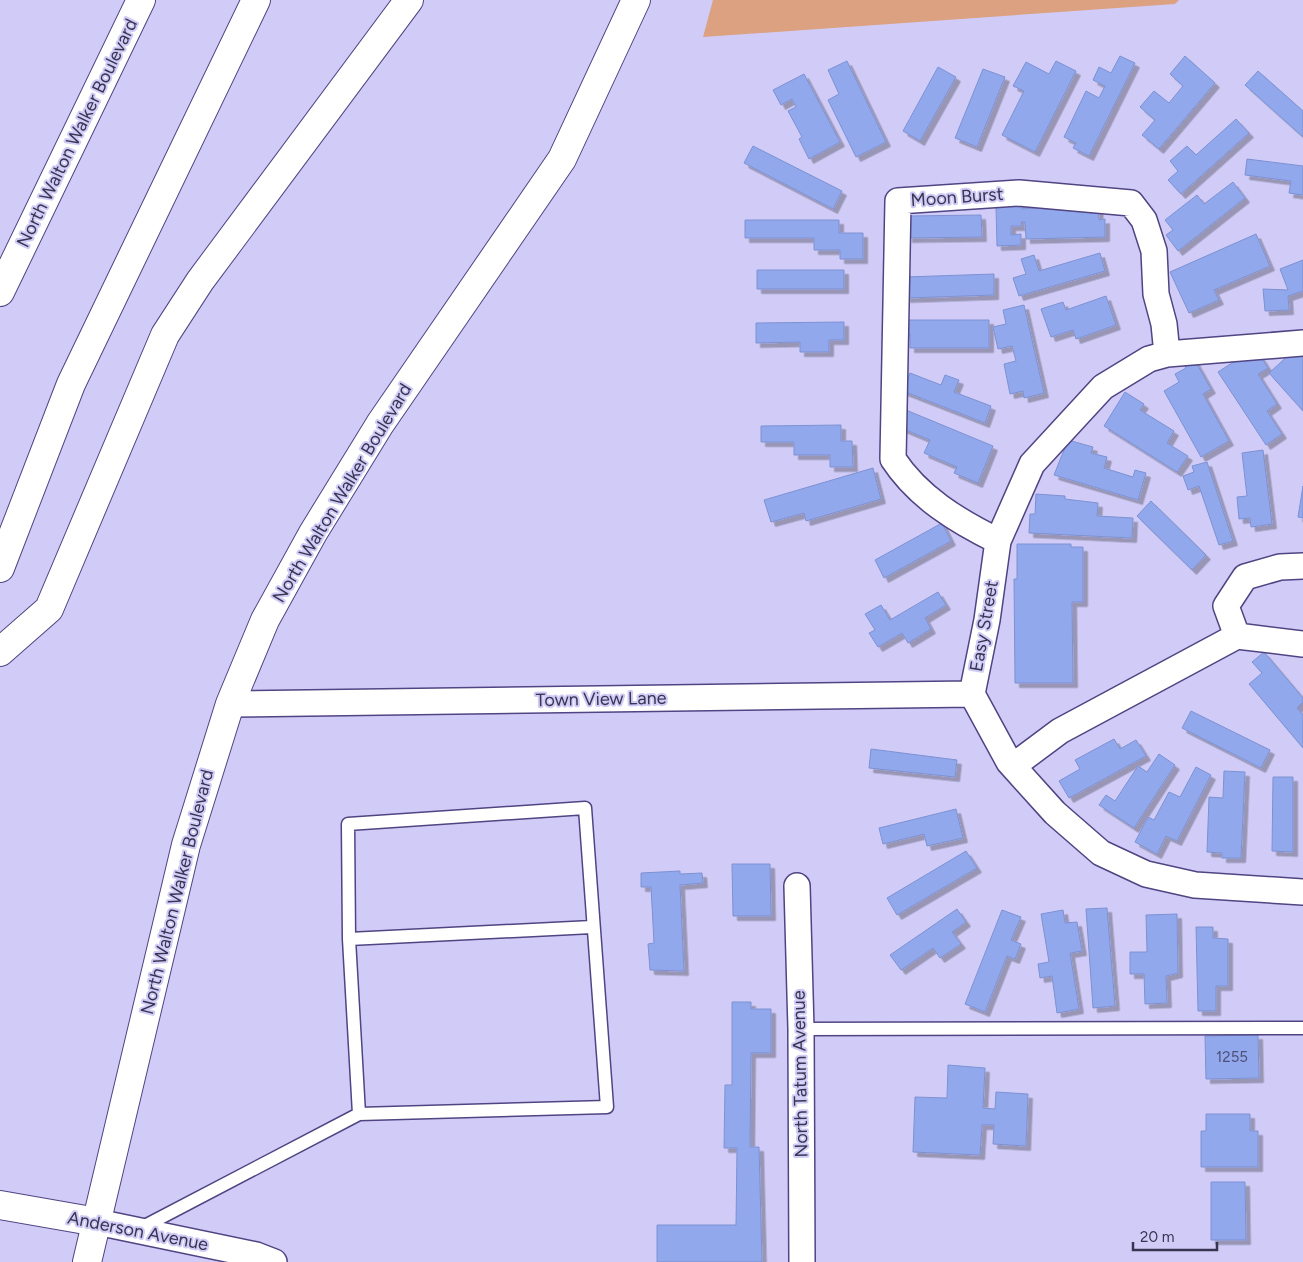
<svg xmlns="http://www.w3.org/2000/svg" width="1303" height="1262" font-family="Figtree,sans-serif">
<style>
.green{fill:#dba180}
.building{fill:#92a8ec;stroke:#7d91d2;filter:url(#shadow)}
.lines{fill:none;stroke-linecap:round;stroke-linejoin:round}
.service-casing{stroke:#504482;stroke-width:15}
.minor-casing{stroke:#504482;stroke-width:28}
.tertiary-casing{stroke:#504482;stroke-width:30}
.secondary-casing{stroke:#504482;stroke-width:30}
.motorway-casing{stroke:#504482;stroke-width:30}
.service{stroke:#fff;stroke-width:12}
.minor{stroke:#fff;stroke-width:25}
.tertiary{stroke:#fff;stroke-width:28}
.secondary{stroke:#fff;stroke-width:28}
.motorway{stroke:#fff;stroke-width:28}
.labels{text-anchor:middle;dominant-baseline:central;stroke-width:4;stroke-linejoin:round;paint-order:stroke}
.number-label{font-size:15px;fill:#4e5178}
.street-label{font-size:18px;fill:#383451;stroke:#d1ccf7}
</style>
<defs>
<filter id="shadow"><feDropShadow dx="4.5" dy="4.5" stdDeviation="0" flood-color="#0004"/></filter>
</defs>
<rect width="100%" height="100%" fill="#d1ccf7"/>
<path class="green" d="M713,0H1179L1175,4L703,37Z"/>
<path class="building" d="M1120,56L1135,63L1089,156L1073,148L1076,143L1064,137L1086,91L1099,98L1105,86L1093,80L1099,67L1111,73Z
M1185,56L1215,83L1159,149L1142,135L1155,120L1140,107L1154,91L1169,103L1183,86L1170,74Z
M847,61L886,142L856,157L828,100L839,94L828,70Z
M1056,61L1076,71L1035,152L1002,135L1024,91L1013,86L1026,62L1049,74Z
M938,67L956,77L920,141L903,131Z
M983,69L1005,77L977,147L955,138Z
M1258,71L1303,111V137L1245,85Z
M804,74L840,142L809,159L799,139L802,137L788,111L796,107L792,99L781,105L773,90Z
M1236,119L1249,133L1181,194L1168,180L1178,171L1170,161L1187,146L1196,155Z
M753,146L842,191L833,209L744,163Z
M1247,159L1303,166V195L1289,193L1291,181L1245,175Z
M1233,182L1245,198L1178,251L1166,235L1173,230L1165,220L1197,195L1204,204Z
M1022,196V209L1098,202L1099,220L1105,219V237L1026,239L1025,222H1021L1022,226H1011V235L1021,234V245L997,246L996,208L1002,207V197Z
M981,215L982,237L908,238V216Z
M745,220H839V233H863V259H840V250H814V238H745Z
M1256,234L1270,266L1214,290L1219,300L1189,313L1170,272Z
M1100,253L1105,271L1019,296L1013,278L1026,274L1021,259L1034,255L1039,271Z
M1303,260V291L1288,296L1289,310L1265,311L1263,289L1288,290L1280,269Z
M757,270H844V289H757Z
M994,274V295L906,298L905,277Z
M1106,296L1116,325L1076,339L1073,330L1051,337L1041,309L1063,302L1066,310Z
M1024,305L1044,393L1024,398L1023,391L1010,394L1004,364L1016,361L1012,346L998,349L993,327L1006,324L1003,310Z
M903,320H989V348H910V334H903Z
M844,322V340H829V352H800V342L756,343V323Z
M1255,348L1268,368L1258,374L1277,404L1267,411L1282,434L1266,445L1218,372Z
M1303,349V411L1269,373L1291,353L1294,357Z
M1194,359L1211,389L1203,394L1229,441L1201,457L1164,391L1179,382L1175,374L1186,368L1183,364Z
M910,373L941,385L945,375L959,380L954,392L991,406L985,423L903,391Z
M1125,392L1144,404L1140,410L1174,431L1167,443L1188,456L1177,472L1104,426Z
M906,410L993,446L978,483L954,473L957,467L924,453L930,440L899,427Z
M841,425V441H852L853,467H830V455H794V442H761V426Z
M1068,440L1093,447L1091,453L1107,457L1104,468L1133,477L1135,470L1146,473L1138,500L1054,475Z
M1263,450L1272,524L1251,527L1250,518L1239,519L1237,497L1247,496L1242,453Z
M1207,462L1233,541L1219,545L1199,486L1188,490L1183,476L1194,472L1192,466Z
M873,468L881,499L806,521L804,513L771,522L764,500Z
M1303,486V518L1298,517Z
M1036,494L1065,496V499L1098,503L1097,516L1133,518L1132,538L1029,533L1030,514H1035Z
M1151,501L1206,555L1192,570L1137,516Z
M942,523L951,541L884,578L875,560Z
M1017,544H1071V547H1083V602H1072L1073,683H1015L1014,579H1017Z
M938,592L946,605L925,618L931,629L908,643L902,633L878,647L869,633L875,630L865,614L881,605L890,620Z
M1264,652L1303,698V702L1297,708L1303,715V748L1249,684L1262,673L1252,662Z
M1191,711L1270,750L1261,768L1182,728Z
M1114,739L1120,749L1136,740L1146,756L1069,798L1059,781L1080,769L1075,760Z
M871,749L957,760L955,777L869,768Z
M1159,754L1175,765L1134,828L1099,805L1106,795L1115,801L1138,766L1147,772Z
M1196,767L1211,775L1177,841L1166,836L1157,854L1135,842L1148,817L1154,820L1169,792L1180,797Z
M1224,771L1245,772L1241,858H1222V853L1207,852L1209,797L1223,798Z
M1273,777H1293V852L1272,851Z
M956,809L963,838L927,846L924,834L883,844L879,828Z
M966,851L977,868L897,915L887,898Z
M732,864H770L771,916H733Z
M680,871V874L702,873L703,883L680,885L684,971L650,970L648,944L654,943L651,887H641V873Z
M1107,908L1115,1006L1093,1008L1086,909Z
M957,909L966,922L952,932L961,944L940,958L933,948L901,970L890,955Z
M1002,910L1021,917L1011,940L1021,944L1015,959L1007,956L985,1012L965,1004Z
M1063,910L1065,923L1077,922L1082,951L1070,953L1079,1009L1057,1013L1052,976L1040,978L1038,964L1049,962L1041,914Z
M1177,914L1178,973L1166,976L1167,1003L1145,1004L1144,974H1130V952H1147L1146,915Z
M1196,927H1213V938L1228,939V986H1216V1011H1198Z
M732,1002H751V1009H771V1053H751L750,1147H759L762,1262H657V1225H736L737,1148H724L725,1085H732Z
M1258,1035L1259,1078L1206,1079L1205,1036Z
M948,1065L985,1068L983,1108L995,1109L996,1092L1028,1094L1026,1146L993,1144L994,1125H982L980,1155L913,1152L915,1097L947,1098Z
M1206,1114H1250V1131H1258V1167H1201V1131H1206Z
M1211,1182H1245L1246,1240H1211Z"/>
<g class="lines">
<defs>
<path id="service" d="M349,939L592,927
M801,1029L1303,1028
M139,1229L359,1114L607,1107L585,808L348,824L349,939L359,1114"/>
<path id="minor" d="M1303,343L1167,354L1149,359L1103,387L1032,464L998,541L987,620L972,694L1009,762L1055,813L1101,853L1146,874L1195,885L1303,892
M998,541C957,521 918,497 893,459L898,201L1019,193L1131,203L1144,220L1154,251L1156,294L1164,324L1167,354
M1237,636L1226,606L1245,577L1280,567L1303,566
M230,704L972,694
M1013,766L1060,731L1237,636L1303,644
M797,886L801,1029L802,1262
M97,1222L256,1255L274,1262"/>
<path id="tertiary" d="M0,1205L97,1222"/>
<path id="secondary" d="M87,1262L186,845L230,704L265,620L313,533L380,424L562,159L636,0"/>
<path id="motorway" d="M0,292L141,0
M0,568L71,384L256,0
M0,652L49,609L165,335L200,281L409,0"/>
</defs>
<use href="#service" class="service-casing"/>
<use href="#minor" class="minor-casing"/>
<use href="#tertiary" class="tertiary-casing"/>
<use href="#secondary" class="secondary-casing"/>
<use href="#motorway" class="motorway-casing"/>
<use href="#service" class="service"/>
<use href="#minor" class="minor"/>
<use href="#tertiary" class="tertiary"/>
<use href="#secondary" class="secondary"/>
<use href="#motorway" class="motorway"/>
</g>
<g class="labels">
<g class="number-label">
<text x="1232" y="1057">1255</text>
</g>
<g class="street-label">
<text transform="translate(77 133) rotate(-64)">North Walton Walker Boulevard</text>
<text transform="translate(957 197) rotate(-4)">Moon Burst</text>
<text transform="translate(342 493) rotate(-59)">North Walton Walker Boulevard</text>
<text transform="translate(984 626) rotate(-80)">Easy Street</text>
<text transform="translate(601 699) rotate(-1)">Town View Lane</text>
<text transform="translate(177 892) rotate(-76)">North Walton Walker Boulevard</text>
<text transform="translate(800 1074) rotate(-91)">North Tatum Avenue</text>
<text transform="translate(138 1231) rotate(11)">Anderson Avenue</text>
</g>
</g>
<path d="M1133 1242v8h84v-8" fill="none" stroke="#383451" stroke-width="2.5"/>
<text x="1140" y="1242" font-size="15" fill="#383451" stroke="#d1ccf7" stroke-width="4" paint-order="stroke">20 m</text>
</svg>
